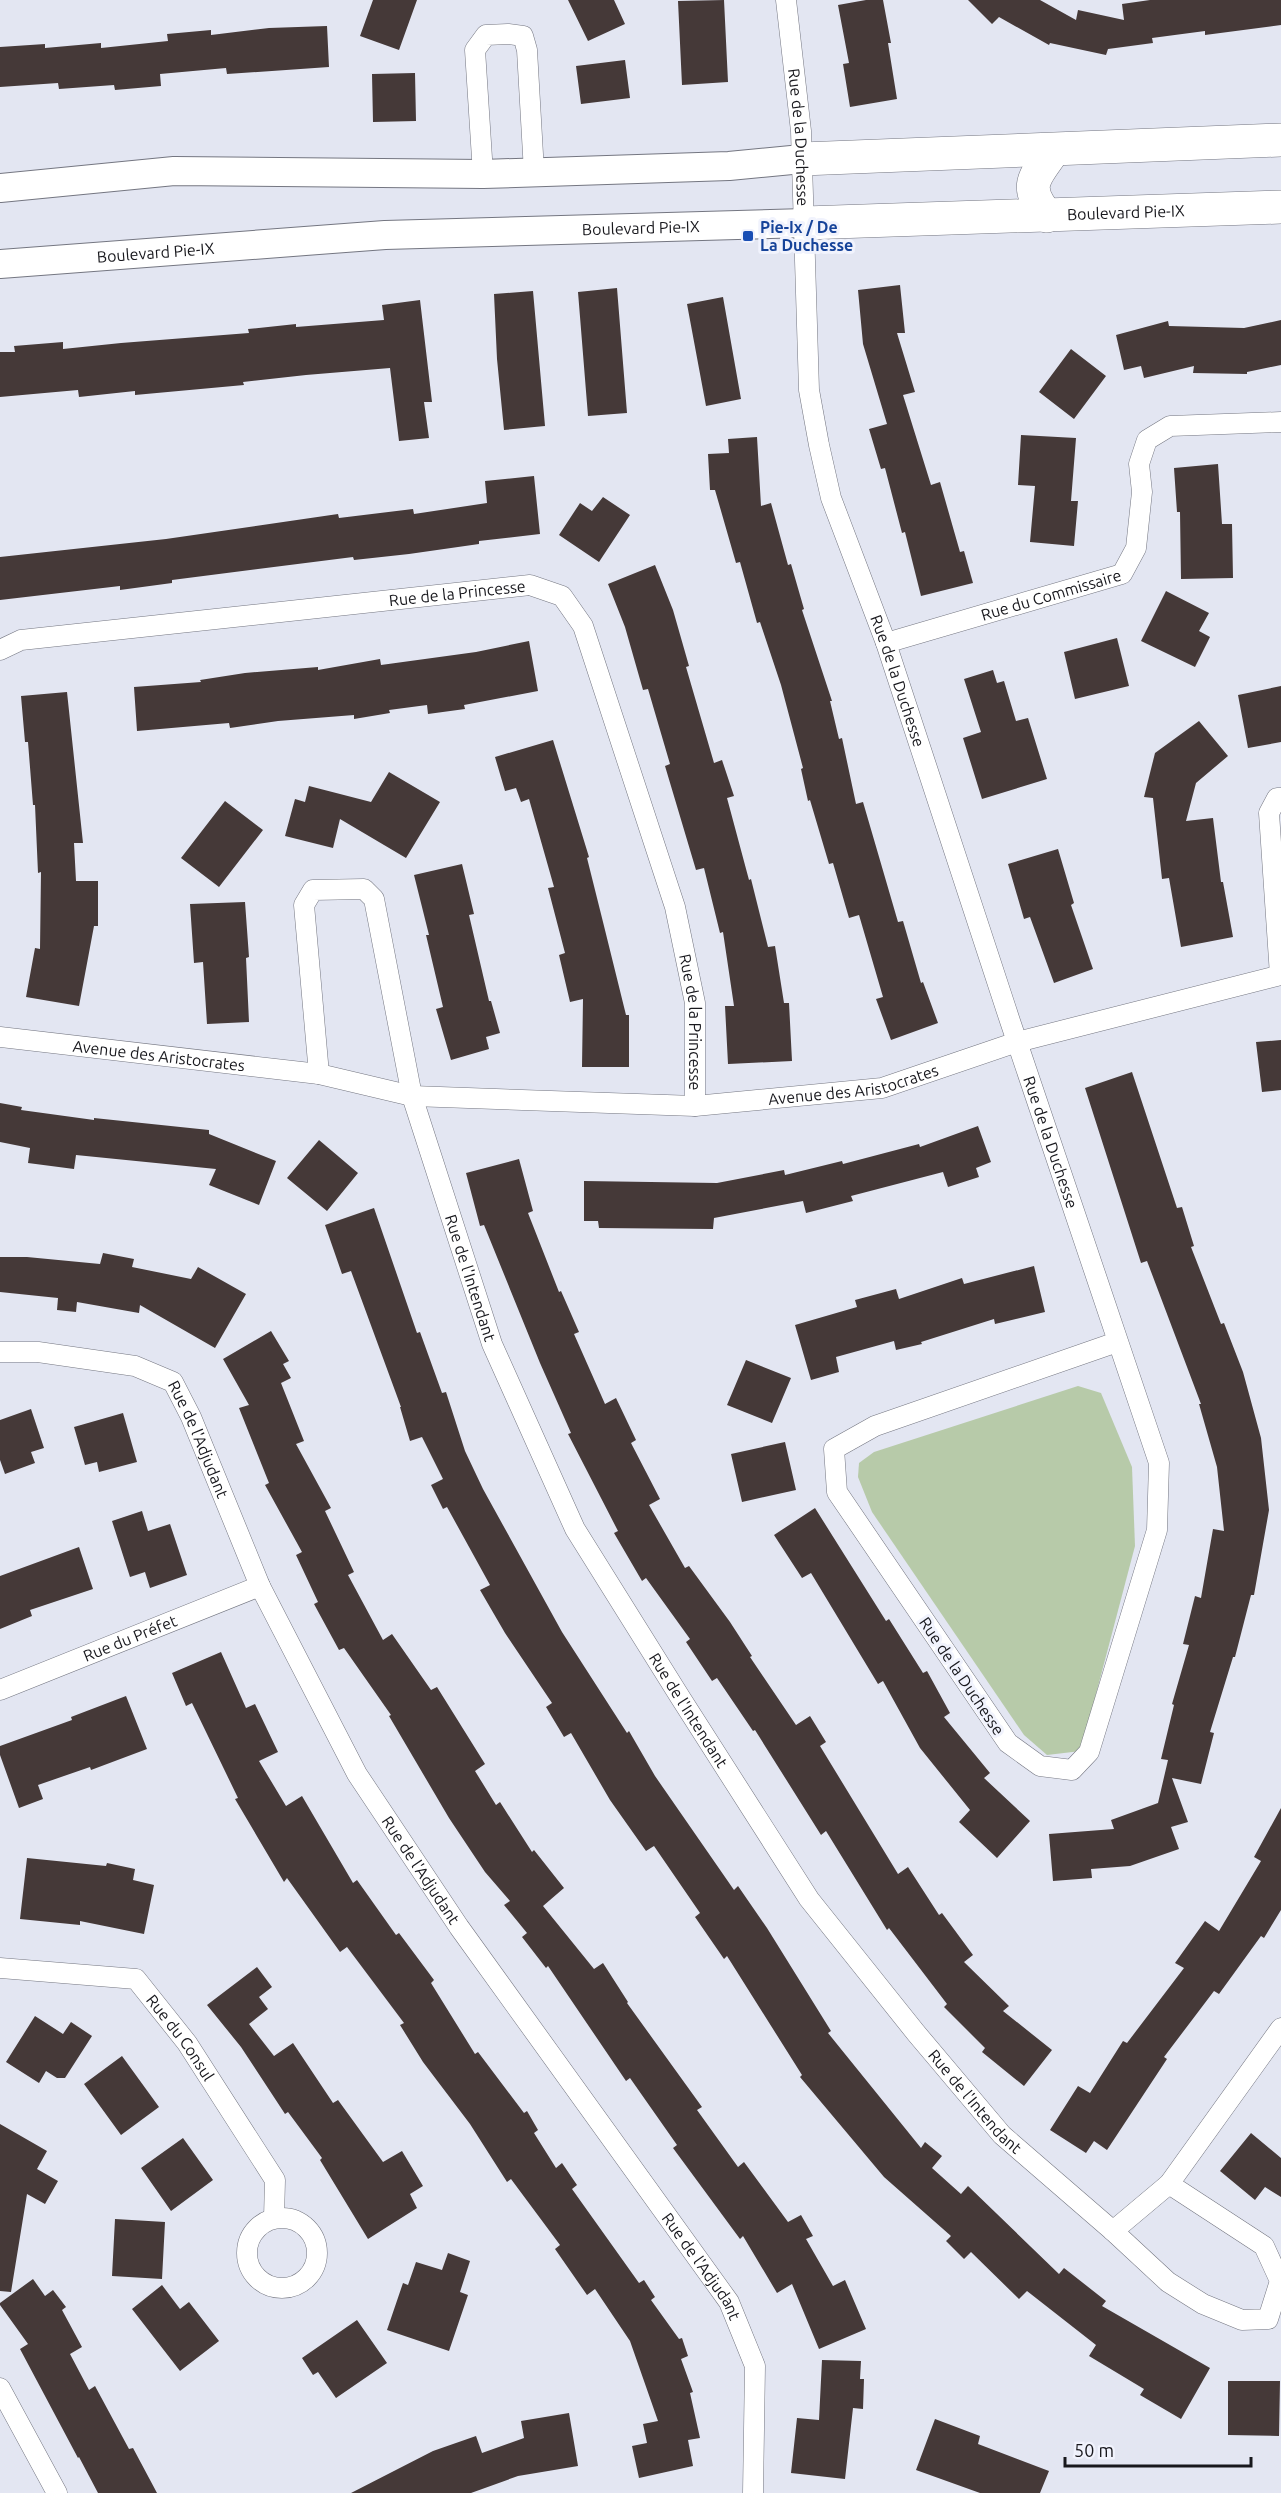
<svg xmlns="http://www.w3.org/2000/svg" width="1281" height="2493" font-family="Ubuntu,sans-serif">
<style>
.green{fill:#b7caa9}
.building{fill:#453938}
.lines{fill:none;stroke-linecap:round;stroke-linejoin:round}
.street-casing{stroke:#747681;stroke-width:21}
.secondary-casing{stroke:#747681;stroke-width:30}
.highway-casing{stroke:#747681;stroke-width:34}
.street{stroke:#fff;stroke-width:20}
.secondary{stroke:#fff;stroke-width:28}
.highway{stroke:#fff;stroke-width:33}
.transit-dot{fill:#1a4fb4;stroke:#f1f3fd;stroke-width:2}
.labels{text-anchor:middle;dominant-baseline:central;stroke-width:6;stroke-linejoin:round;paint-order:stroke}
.street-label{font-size:16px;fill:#18181d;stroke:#f1f3fd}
.transit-label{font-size:16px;font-weight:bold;fill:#164399;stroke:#f1f3fd;text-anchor:start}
</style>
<rect width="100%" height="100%" fill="#e3e6f2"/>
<path class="green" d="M1078,1386L1101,1393L1132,1467L1135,1546L1081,1751L1047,1755L1024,1735L872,1512L858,1477L859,1463L874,1452Z"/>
<path class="building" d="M373,0H417L399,50L360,36Z
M568,0H614L625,24L588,41Z
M724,0L728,82L682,85L678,1Z
M866,0H883L891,43H888L897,99L850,107L843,64L849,63L838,5Z
M968,0H1040L1076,20L1078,10L1124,20L1122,4L1150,0H1281V25L1205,35V31L1152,38L1153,43L1108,49L1106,55L1050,43L1049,45L999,17L992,24Z
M327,26L329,67L227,74L226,68L160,74L161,86L115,90L114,85L59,89L58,83L0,87V47L45,44V48L101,43V48L168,41L167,34L211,30V35L269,28Z
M625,60L630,98L581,104L576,66Z
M415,73L416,121L373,122L372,74Z
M900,285L905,333H897L915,392L903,395L931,485L940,482L960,552L964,551L973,583L921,596L905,532L902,533L885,468L881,469L869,429L887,424L863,344L858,290Z
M617,288L627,413L588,416L578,292Z
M533,291L545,426L504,430L497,359L494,294Z
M723,297L741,399L706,406L687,304Z
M420,300L432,402H424L429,438L399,441L390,368L306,375L243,382L244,385L135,395V391L79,397L78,390L0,397V352H15L14,346L63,342V349L121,343L249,333L248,329L296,324V327L384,320L382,305Z
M1281,320V365L1247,372V374L1193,373L1194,366L1144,378L1141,366L1124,370L1116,335L1168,321L1169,326L1244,328Z
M1071,349L1106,376L1074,419L1039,392Z
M1021,435L1076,438L1071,501H1078L1074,546L1030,542L1035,486L1018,485Z
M757,437L761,506L771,503L788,565L791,564L804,609L802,610L832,701H830L839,739L842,738L856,804L863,802L898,922L903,921L921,983L923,982L938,1023L891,1040L876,999L883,997L859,915L849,918L833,863L829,864L810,800L808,801L801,769L803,768L781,685L760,622L757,623L740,562L736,563L715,490H710L708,454L729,453L728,439Z
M1218,464L1222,524H1232L1233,578L1181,579L1180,512H1177L1174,468Z
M534,476L540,534L479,541V544L409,554L354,560L353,557L172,580V583L120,590V586L0,600V557L166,539L338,514L339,518L413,509L414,514L487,503L485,481Z
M603,497L630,515L599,562L559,535L580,503L592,511Z
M655,565L673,610L689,666L686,667L714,763L722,760L734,796L727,798L749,880L751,879L768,947L775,946L784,1003H789L792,1061L728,1064L725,1006H734L723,932L720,933L704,868L696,870L665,766L670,764L648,689L643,690L625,627L608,584Z
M1166,591L1209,613L1199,631L1210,637L1195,667L1141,641Z
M1117,638L1129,686L1075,699L1064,652Z
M529,641L538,691L464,705L465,709L428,714L427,705L389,710L390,713L354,719V715L278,721L230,728L229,723L137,731L134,687L201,682L200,680L245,673L318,667V670L380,659L381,665L476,652Z
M993,670L997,683L1004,681L1016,721L1028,718L1047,779L982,799L963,738L981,732L964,679Z
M1281,686V742L1248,748L1238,695Z
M67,692L83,843H74L76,881H98V926H94L79,1006L26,997L35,948L40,949L41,872L38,873L35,805H33L28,742H25L21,696Z
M1199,721L1228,756L1196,783L1186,821L1213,818L1221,882H1223L1233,937L1181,947L1169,878L1162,879L1153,798L1144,797L1155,753Z
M553,740L589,857L587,858L604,926L626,1015H629V1067H582L583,999L570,1002L559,955L565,953L548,888L554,887L529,799L521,802L516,788L505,791L495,757Z
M389,772L440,802L406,858L340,819L333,848L285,836L295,799L305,802L309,786L371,802Z
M225,801L263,830L219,887L181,858Z
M1058,849L1074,903L1071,905L1093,969L1054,983L1030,917L1024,919L1008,864Z
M462,864L474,914L469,915L489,1001H491L500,1033L486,1037L489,1049L451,1060L436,1009L443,1007L426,935H429L414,875Z
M245,902L249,957L246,958L249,1022L207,1024L203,962L194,963L190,904Z
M1281,1040V1090L1262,1092L1256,1042Z
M1132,1072L1177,1208L1182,1207L1194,1246L1191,1247L1221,1324L1224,1323L1243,1372L1261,1438L1269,1510L1254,1595H1251L1235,1657H1233L1210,1732L1214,1733L1201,1784L1172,1778L1188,1822L1171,1827L1179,1849L1130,1866L1091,1869L1092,1878L1053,1881L1049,1834L1114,1829L1111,1820L1158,1803L1168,1760L1161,1759L1174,1705L1172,1704L1189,1645L1183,1644L1195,1596L1201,1598L1213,1529L1224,1531L1217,1467L1199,1404H1201L1147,1261L1141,1263L1085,1088Z
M0,1103L22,1107L21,1110L94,1120V1118L209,1130V1134L276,1161L259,1205L209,1185L216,1169L76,1155L74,1169L28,1163L30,1148L0,1142Z
M978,1126L991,1162L976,1168L979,1177L948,1187L943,1172L851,1196L853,1201L806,1213L803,1201L714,1218L713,1229L599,1228L598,1221H584V1181L717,1183L784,1170L785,1175L842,1161L843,1164L919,1144L920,1147Z
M319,1140L358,1173L327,1211L287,1178Z
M519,1159L533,1211L528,1213L559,1292L561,1291L579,1332L574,1334L605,1404L616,1398L636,1440L631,1443L660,1499L649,1505L685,1568L689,1566L730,1622L752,1656L750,1657L796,1725L810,1716L826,1742L820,1746L898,1874L908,1867L939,1915L942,1913L973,1955L964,1962L1009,2006L1003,2011L1052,2050L1024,2086L982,2052L985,2048L944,2007L947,2004L889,1928L887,1930L826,1831L821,1835L755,1730L753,1731L717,1678L712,1681L686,1642L690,1639L646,1578L642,1581L614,1533L618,1531L568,1434L571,1433L540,1363L484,1225L480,1226L466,1173Z
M374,1208L417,1333L420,1332L442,1393L446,1392L465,1451L483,1489L562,1632L627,1733L629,1731L655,1776L734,1890L738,1886L767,1928L831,2031L828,2033L921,2148L925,2142L942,2156L932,2168L961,2194L968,2186L1059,2274L1064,2268L1106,2301L1102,2306L1210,2368L1181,2419L1140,2395L1144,2389L1089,2356L1096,2345L1027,2291L1019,2299L971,2252L964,2259L946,2241L951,2236L884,2177L800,2077L802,2075L727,1956L724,1959L695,1917L700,1913L654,1846L646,1851L610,1800L571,1733L564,1737L546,1707L552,1703L505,1633L480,1590L490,1585L447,1507L443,1509L431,1485L443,1479L422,1437L410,1441L400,1407H401L351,1271L342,1274L325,1225Z
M103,1253L134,1259L132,1267L191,1279L198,1267L246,1294L215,1348L140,1305L139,1313L77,1302L76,1312L57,1310L58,1298L0,1292V1257H27L100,1264Z
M1034,1266L1045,1312L995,1324L994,1319L921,1342L922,1344L896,1350L894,1341L836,1357L839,1372L811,1380L795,1325L857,1307L855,1300L896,1289L899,1299L962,1278L964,1284Z
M271,1331L289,1361L283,1364L291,1378L281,1383L304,1441L296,1444L331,1508L325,1511L354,1572L348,1575L383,1640L392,1634L431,1690L437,1687L485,1764L475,1771L496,1805L500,1802L532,1852L534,1850L564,1888L543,1906L594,1969L603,1963L628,2002L627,2003L702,2107L697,2110L738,2167L744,2162L788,2222L801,2215L813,2236L806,2239L833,2286L845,2280L866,2329L819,2349L792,2284L777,2293L743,2236L740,2239L673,2148L677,2145L630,2078L626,2081L548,1966L546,1968L522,1937L527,1933L504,1905L510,1901L485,1872L449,1818L389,1716L391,1715L344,1648L339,1650L314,1604L318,1602L296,1555L302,1552L265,1485L269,1483L239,1408L249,1405L223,1359Z
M746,1360L791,1378L772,1423L727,1405Z
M31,1409L44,1448L31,1452L35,1463L5,1474L0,1460V1420Z
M123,1413L137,1462L99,1472L97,1462L85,1465L74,1427Z
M785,1442L796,1490L742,1502L731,1454Z
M815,1508L886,1621L889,1619L923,1673L927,1671L950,1713L944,1717L990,1773L984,1778L1030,1821L997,1858L959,1822L970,1810L920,1748L883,1681L878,1684L811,1573L802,1578L774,1535Z
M142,1511L148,1531L170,1524L187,1575L150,1588L145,1572L130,1577L112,1521Z
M79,1547L93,1589L30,1610L32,1616L0,1629V1576Z
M221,1652L246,1708L255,1704L278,1752L259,1761L286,1806L302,1796L353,1883L357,1880L396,1935L399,1933L434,1980L431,1983L475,2054L478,2052L524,2113L527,2111L538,2130L534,2133L556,2168L562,2163L577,2185L572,2189L639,2283L644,2280L655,2297L651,2300L679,2339L682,2338L688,2356L681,2359L693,2392L690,2393L700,2438L688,2440L693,2466L639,2478L632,2446L647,2443L643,2424L658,2421L630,2341L595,2289L587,2295L555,2249L560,2245L511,2179L507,2182L470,2124L423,2062L400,2025L404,2023L347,1947L340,1952L287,1878L284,1882L235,1799L238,1798L192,1703L186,1706L172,1673Z
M126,1696L147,1749L91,1770L90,1767L38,1785L43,1799L19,1808L0,1755V1746L72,1720L71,1717Z
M1281,1808V1910L1264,1938L1261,1936L1219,1994L1214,1991L1164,2057L1167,2059L1107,2150L1094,2141L1086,2153L1050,2130L1078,2086L1090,2093L1123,2041L1127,2043L1184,1968L1175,1963L1205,1921L1219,1931L1261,1861L1254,1857Z
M27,1858L106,1866L107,1863L135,1869L133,1880L154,1885L144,1934L80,1921V1925L20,1919Z
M257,1967L272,1987L259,1997L268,2009L249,2024L274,2056L293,2043L333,2103L338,2100L383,2162L402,2151L423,2186L410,2194L417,2208L368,2239L320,2160L322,2158L288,2112L285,2114L241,2047L207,2005Z
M35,2016L63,2034L71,2022L92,2036L65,2078H57L46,2071L39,2083L6,2062Z
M122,2056L159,2107L121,2135L84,2084Z
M0,2124L47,2151L37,2169L58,2181L45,2204L27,2194L11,2292L0,2291Z
M1251,2133L1281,2158V2197L1265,2187L1255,2200L1220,2171Z
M183,2138L213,2180L171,2211L141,2168Z
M115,2219L165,2222L162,2279L112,2276Z
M448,2253L470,2261L460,2292L468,2295L449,2351L387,2330L403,2283L408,2285L416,2262L442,2270Z
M33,2279L45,2296L53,2290L66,2307L62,2310L82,2347L70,2354L89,2390L95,2386L129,2449L133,2448L157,2493H98L79,2457L78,2458L20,2349L28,2344L0,2305V2303Z
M162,2285L180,2309L189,2302L219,2341L180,2371L132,2309Z
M357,2320L387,2363L336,2398L318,2372L313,2375L302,2358Z
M822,2360L861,2361L860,2379H864L863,2409L853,2408L845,2479L791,2473L797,2418L819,2420Z
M1228,2381H1280L1279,2436L1228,2435Z
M569,2413L578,2466L518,2476L471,2493H351L433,2451L476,2436L482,2453L524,2438L521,2421Z
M935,2419L980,2436L978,2444L1049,2471L1040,2493H980L916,2470Z"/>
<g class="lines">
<defs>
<g id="street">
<path id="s1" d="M786,0L801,131L809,390L819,445L831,498L886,643L1010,1021L1159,1463L1157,1530L1089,1752L1072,1770L1040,1766L1008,1743L837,1492L834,1449L875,1426L1117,1342"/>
<path d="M483,174L475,50L486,35L508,34L523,36L527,50L534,172"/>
<path id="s2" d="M886,643L1122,574L1136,548L1142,492L1139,464L1147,440L1170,426L1281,422"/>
<path id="s3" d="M0,650L21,640L530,585L562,596L583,626L675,907L695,1003V1106"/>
<path d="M1280,975L1269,813L1277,798H1281"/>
<path id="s4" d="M0,1037L319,1074L412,1096L695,1106L882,1088L1017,1042L1281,975"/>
<path id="s5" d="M319,1074L304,905L313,890L364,889L374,899L412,1096L492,1344L575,1529L680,1697L809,1899L916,2033L1002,2135L1113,2231L1168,2282L1203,2304L1242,2320L1268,2319L1280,2281L1264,2246L1169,2184"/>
<path id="s6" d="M0,1352H38L135,1366L173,1382L191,1417L260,1586L357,1774L459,1927L729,2302L755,2366L753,2493"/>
<path id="s7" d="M0,1690L260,1586"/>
<path id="s8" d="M0,1968L136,1979L187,2043L275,2180L274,2218"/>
<circle cx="282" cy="2253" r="35"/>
<path d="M1113,2231L1169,2184L1281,2028"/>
<path d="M0,2388L57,2493"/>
</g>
<g id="secondary">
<path d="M0,188L174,171L483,174L729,166L802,159"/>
<path id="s9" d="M0,264L385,235L805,223"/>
</g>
<g id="highway">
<path d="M802,159L1281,140"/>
<path d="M1047,216C1023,186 1034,178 1053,151"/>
<path id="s10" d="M805,223L1281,207"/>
</g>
</defs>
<use href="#street" class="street-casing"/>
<use href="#secondary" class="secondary-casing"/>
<use href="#highway" class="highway-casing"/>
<use href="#street" class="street"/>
<use href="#secondary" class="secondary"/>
<use href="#highway" class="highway"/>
</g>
<rect class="transit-dot" x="742" y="230" width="12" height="12" rx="3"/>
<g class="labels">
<g class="street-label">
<text stroke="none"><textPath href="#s1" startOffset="138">Rue de la Duchesse</textPath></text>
<text stroke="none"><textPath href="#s10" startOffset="321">Boulevard Pie-IX</textPath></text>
<text stroke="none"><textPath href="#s9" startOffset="642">Boulevard Pie-IX</textPath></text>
<text stroke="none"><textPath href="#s9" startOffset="156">Boulevard Pie-IX</textPath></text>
<text stroke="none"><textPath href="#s2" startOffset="172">Rue du Commissaire</textPath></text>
<text stroke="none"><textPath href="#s3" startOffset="462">Rue de la Princesse</textPath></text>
<text stroke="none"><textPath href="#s1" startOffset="696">Rue de la Duchesse</textPath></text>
<text stroke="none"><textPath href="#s3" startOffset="1018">Rue de la Princesse</textPath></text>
<text stroke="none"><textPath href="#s4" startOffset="160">Avenue des Aristocrates</textPath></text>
<text stroke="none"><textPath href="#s4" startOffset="860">Avenue des Aristocrates</textPath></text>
<text stroke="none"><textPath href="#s1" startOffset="1182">Rue de la Duchesse</textPath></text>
<text stroke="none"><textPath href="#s5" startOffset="644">Rue de l'Intendant</textPath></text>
<text stroke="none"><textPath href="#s6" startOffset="240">Rue de l'Adjudant</textPath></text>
<text stroke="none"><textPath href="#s7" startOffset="140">Rue du Préfet</textPath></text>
<text transform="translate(962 1676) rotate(56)">Rue de la Duchesse</text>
<text stroke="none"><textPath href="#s5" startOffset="1130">Rue de l'Intendant</textPath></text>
<text stroke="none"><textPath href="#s6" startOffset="726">Rue de l'Adjudant</textPath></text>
<text stroke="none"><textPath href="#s8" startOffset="210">Rue du Consul</textPath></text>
<text stroke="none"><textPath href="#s5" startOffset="1616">Rue de l'Intendant</textPath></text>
<text stroke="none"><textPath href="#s6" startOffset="1212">Rue de l'Adjudant</textPath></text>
</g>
<g class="transit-label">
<text x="760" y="227">Pie-Ix / De<tspan x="760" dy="18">La Duchesse</tspan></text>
</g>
</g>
<path d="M1065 2457v9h186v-9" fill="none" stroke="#18181d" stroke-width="3"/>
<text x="1074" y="2457" font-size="18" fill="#18181d" stroke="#f1f3fd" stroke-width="4.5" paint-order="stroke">50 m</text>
</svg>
